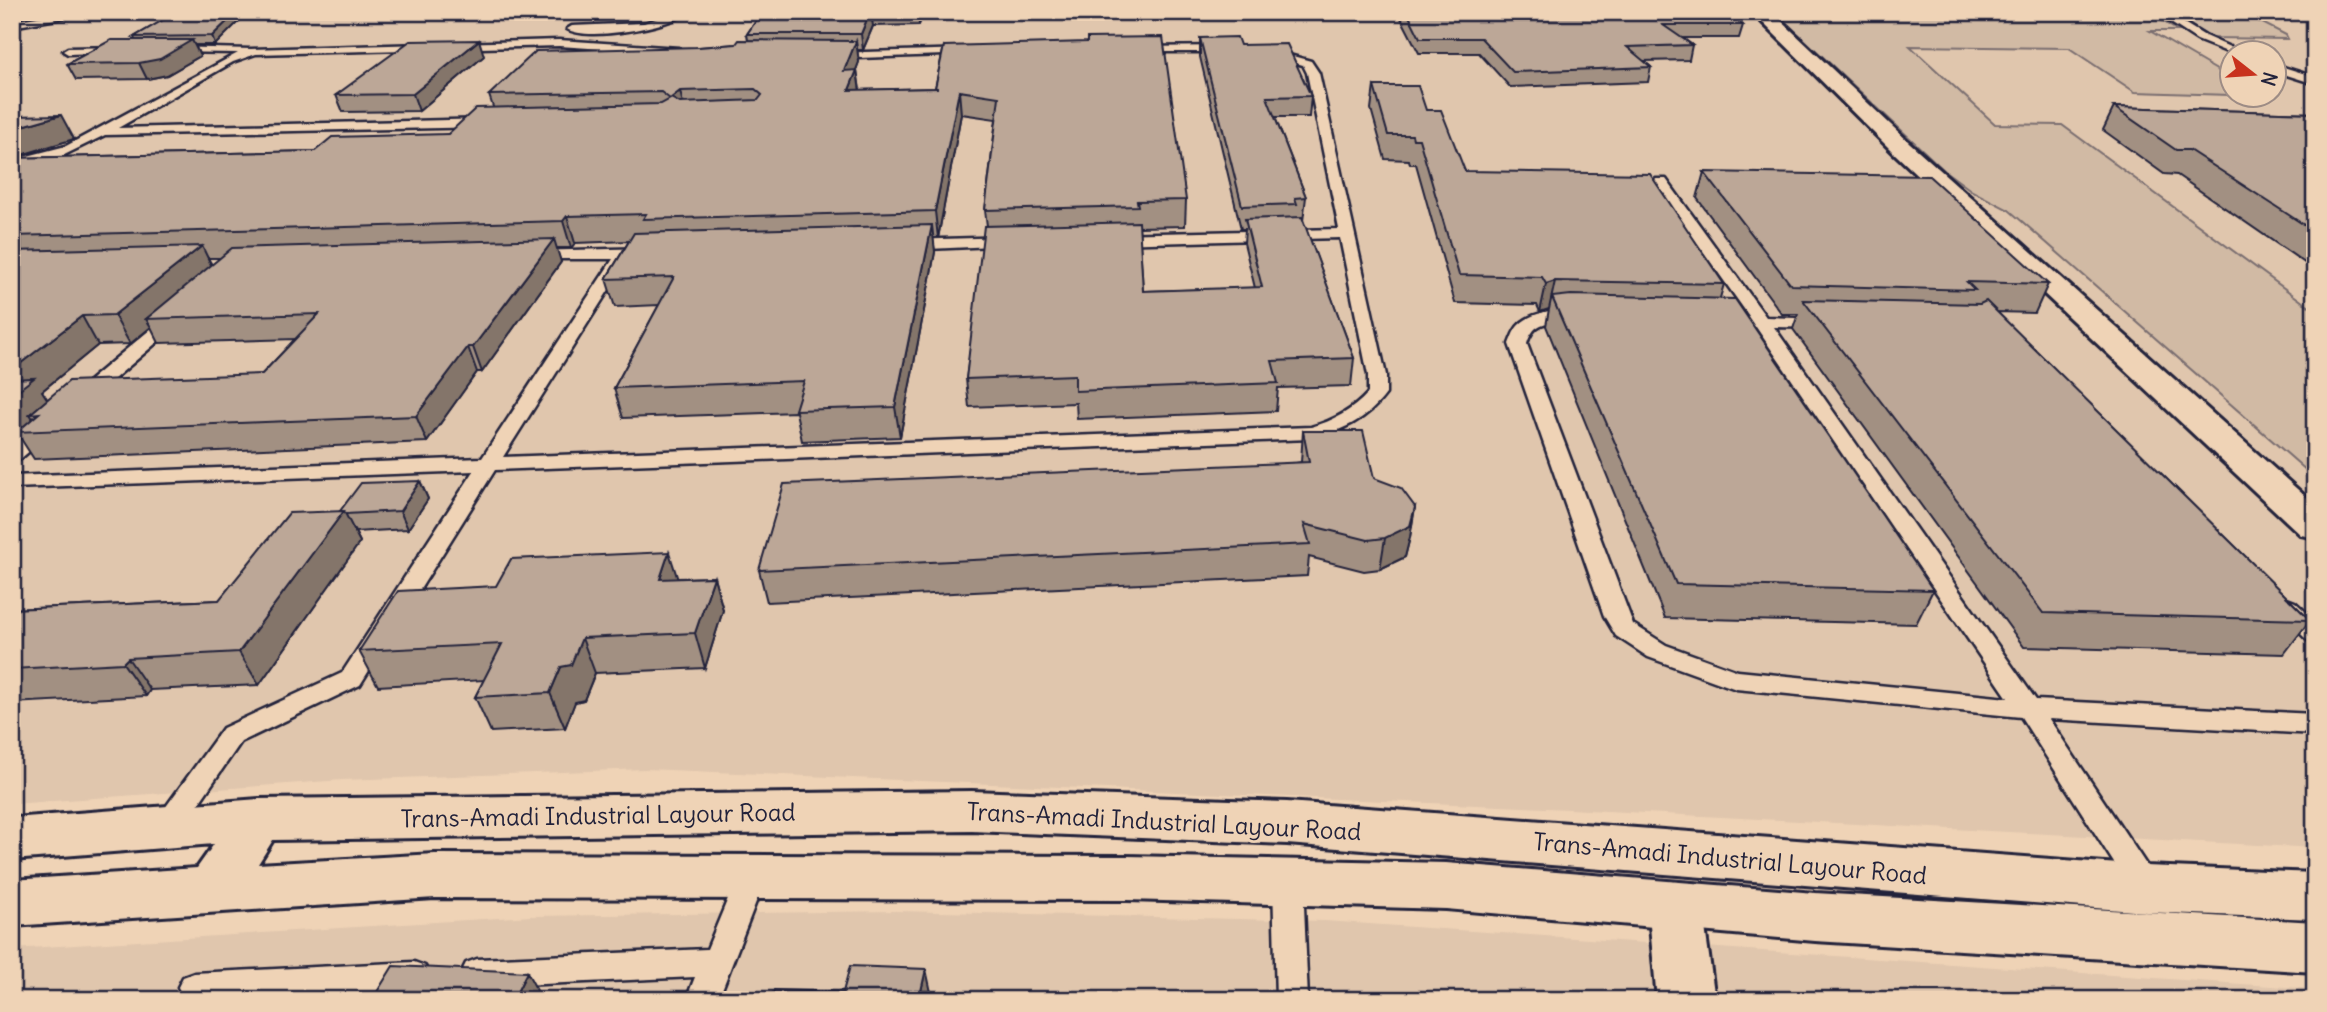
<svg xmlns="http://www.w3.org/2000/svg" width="2327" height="1012" font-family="Delius,sans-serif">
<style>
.built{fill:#e0c6ad;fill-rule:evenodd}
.green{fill:#d1baa4;stroke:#7a6e70;stroke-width:2}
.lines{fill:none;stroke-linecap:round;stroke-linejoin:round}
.service-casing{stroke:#22223b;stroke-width:5}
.minor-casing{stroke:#22223b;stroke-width:6}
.primary-casing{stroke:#22223b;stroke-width:6}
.service{fill:#efd3b6;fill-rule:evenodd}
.minor{fill:#efd3b6;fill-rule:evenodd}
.primary{fill:#efd3b6;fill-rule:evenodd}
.wall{fill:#a29082;stroke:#22223b;stroke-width:2;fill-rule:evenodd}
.shaded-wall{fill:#84756a;stroke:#22223b;stroke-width:2}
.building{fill:#bca797;stroke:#22223b;stroke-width:2;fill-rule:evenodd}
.labels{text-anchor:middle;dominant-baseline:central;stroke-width:5;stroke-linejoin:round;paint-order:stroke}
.near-street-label{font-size:24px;fill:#22223b;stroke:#efd3b6}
</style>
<rect width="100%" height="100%" fill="#efd3b6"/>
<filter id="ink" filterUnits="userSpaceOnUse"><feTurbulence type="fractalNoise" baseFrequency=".0143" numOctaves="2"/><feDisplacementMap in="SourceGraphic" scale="14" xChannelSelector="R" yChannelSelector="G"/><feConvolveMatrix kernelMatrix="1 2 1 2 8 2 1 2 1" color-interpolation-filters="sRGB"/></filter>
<g filter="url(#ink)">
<path class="built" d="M12,12H2315V848L1569,809L646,769L342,780L12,804ZM2232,52H2274V94H2232Z
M896,911L1325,921L2315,989V1000H12V949L531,916Z"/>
<path class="green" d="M1775,12H2148L2178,31H2150L2232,79V94L2262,96L2135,92L2069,48L1910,46L1995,124L2062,125L2315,311V478L2009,210L1972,191L1945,171Z
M2170,12H2241L2286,35L2288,39L2211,38Z"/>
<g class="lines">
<defs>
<path id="service" d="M69,12H95L12,27V21Z
M676,12H689C670,27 586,42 567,29L572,26L644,23Z
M2154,12H2166L2205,36L2241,52L2232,54L2197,40Z
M559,40L679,48L684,51L679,54L559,46L256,54L233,62L118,128L489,119L495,123L489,127L105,135L54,160L12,168V160L66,146L238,53L166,52V48L170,47L251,49Z
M120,47L124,48V52L68,54L63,51L68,48Z
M1138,47L1228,46L1233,49L1228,52H1134L1133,50Z
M969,49L974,52L973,54L830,59L824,56L830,53Z
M1267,49L1311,61L1319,73L1386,375V394C1367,420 1341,431 1311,439L495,470L360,685L241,742L177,835L167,838L157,835L153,827L157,819L223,728L342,673L474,471L12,488V476L482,458L613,259H527V253L532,251L650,248L658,253L650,258H629L503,457L1311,427C1333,421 1352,411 1368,393V375L1340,238L1113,244L1105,239L1113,234L1339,229L1307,73L1303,65L1263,54L1262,52Z
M2274,64L2315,77V84L2274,71Z
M1656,179H1666L1766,317L1828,319L1830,323L1822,328L1774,327L2036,700L2315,714V734L2049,719L2155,878L2160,887L2155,896L2145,899L2135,896L2021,717L1736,689L1648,657L1616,636L1604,616L1509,344C1512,337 1514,329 1520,324C1532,311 1573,304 1585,316C1568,333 1538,307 1527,344L1633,624L1666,645L1738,671L2008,698L1756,327L1724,326L1716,321L1724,316H1749L1654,182Z
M1011,237L1016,239V245L906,250L898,245L906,240Z
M176,312L182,313L184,317L182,321L87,402H73L71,398L73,394L170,313Z
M45,422L52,424L55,428L52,432L19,460L12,462V446L38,424Z
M2287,599L2295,602L2315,620V642L2307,640L2279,612L2275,607L2279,602Z
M751,864L761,867L766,876L718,1000H686L695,977L477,987L466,983L461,973L466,963L477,959L707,949L741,867Z
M1288,870L1298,873L1303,882L1308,1000H1276L1273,882L1278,873Z
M414,962L425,966L430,976L425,986L414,990L190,1000L183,997L178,987L183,977L194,973Z"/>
<path id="minor" d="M1752,12H1772L1910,143L2315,505V538L2301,535L1894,153Z
M1675,882L1694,888L1702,905L1715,1000H1657L1648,905L1656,888Z"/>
<path id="primary" d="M972,791L1287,802L2146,866L2315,873V919L2146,912L1287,844L972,831L273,840L258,864L435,854L1127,856L1446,863L1815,893L2315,922V972L1815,941L1446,909L1127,900L435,898L12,926V880L197,868L214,844L12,860V818L259,799Z"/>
</defs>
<use href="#service" class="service-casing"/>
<use href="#minor" class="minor-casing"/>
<use href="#primary" class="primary-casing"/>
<use href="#service" class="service"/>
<use href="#minor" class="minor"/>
<use href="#primary" class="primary"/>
</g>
<path class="wall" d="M177,12H248L215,45H195L200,56L167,75L147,79L76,80L67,64L135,40L134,37Z
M762,12H923L919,25L873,26L863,50H857L859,62L856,70H857L860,90L935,88L944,46L1186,200L1185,226L1139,227L1143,291L1255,288L1244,243L1245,229H1241L1200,57V38L1240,45L1311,96L1309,117H1275L1306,197L1303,221L1354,358L1351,386L1278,388L1276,411L1077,419L1076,403L969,407L966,379L987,226L985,210L996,119L961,114L938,238H933L935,252L900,437L802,441L796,412L623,418L614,388L659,305L615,307L606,279L629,241L575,243L571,248H556L561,262L482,372H477L427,442L34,459L19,436L12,441V116L74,139L14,157V158L315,151L448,134L493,107L489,95L699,47L736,44L748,40L747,34ZM208,258H221L212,265ZM151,327L159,343L295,339L262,374L47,399L42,391L98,345L130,344Z
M1402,12H1728L1743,25L1739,38H1683L1692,45L1689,60L1644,61L1651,67L1648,82L1510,87L1479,53H1419L1401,18Z
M484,56L419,111L343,112L336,95Z
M1374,86L1426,110L1465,171L1724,284L1720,298L1933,590L1916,624L1665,618L1546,326L1549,309L1540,312L1537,305L1455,303L1416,164H1410L1409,160L1385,159L1371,109Z
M2114,107L2315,113V270L2177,175L2164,174L2103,130Z
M1704,172L2048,284L2035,313L1997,312L2310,620L2284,654L2024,647L1793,329L1798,314H1782L1697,198Z
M1303,431L1374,478L1415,507L1410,537L1405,557L1380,569L1364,571L1309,557L1307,576L767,602L759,570L1301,462Z
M420,481L428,499L408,529L355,532L360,542L259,685L150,690L146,696L12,703V609L219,600L340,511Z
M714,577L723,610L705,668L595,673L584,700L575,702L565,728L491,732L475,697L484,680L378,686L359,651L677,578Z"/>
<path class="shaded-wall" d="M237,12H248L215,45L212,36Z
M870,12H871L873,26L863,50L861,34Z
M918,12H923L919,25Z
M192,40L200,56L167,75L147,79L139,63Z
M479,40L484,56L419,111L413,94Z
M856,41L859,62L847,93L844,71Z
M857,70L860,92L849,90Z
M680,91L685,113L671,98Z
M959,91L961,114L938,238L935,211Z
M61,115L74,139L14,157L21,169L12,174V129Z
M567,216L575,243L571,248L563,221Z
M932,225L935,252L900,437L895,407Z
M554,239L561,262L482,372L473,347Z
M202,246L215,273L146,319L151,327L130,344L114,315Z
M1555,281L1549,309L1540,312L1546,284Z
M82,316L98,345L42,391L53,408L39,413L30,414L36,423L17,432L19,436L14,441L12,439V370Z
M468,347L477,372L427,442L416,416Z
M420,481L428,499L408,529L400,511Z
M1415,507L1410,537L1405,557L1380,569L1385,538Z
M344,511L360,542L259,685L239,652Z
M669,552L680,586L660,579Z
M714,577L723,610L705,668L695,633Z
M582,638L595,673L584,700L575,702L565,728L550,693L561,667Z
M128,658L150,690L146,696L123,663Z
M926,969L932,997L931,1000H919Z
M527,972L542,1000H513Z"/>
<path class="building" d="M177,12H237L212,36L134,37Z
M762,12H870L861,34H747Z
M1407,12H1728L1743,25H1663L1692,45L1627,47L1651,67L1513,72L1481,38H1420Z
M1163,37L1186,200L1137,201L1138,206L985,210L999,97L959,91L935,211L643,219L646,214L567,216L563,221L12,236V158L315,151L332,137L448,134L476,108L661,104L670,99L661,92L489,95L536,51L699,47L736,44L739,40L856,41L844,71L857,70L849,90L938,88H935L944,46L1087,42V38ZM755,89L762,95L758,100L680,103L671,98L680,91Z
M1237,37L1240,45L1287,44L1311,96L1267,97L1306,197L1295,198L1297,204L1242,206L1200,38Z
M111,40H192L160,59L139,63L67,64Z
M479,40L413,94L336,95L410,41Z
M1374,86H1418L1426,110H1441L1465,171L1650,174L1724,284L1555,281L1546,284L1542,277L1459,275L1419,139H1413L1412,135H1388Z
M2114,107L2315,113V232L2189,150H2176Z
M61,115L12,129V116Z
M1704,172L1929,176L2048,284L1967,282L1975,290L1791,285Z
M1302,217L1354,358L1272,361L1278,383L1075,391V375L966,379L984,226L1139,222L1143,291L1262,287L1245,219Z
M932,225L895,407L795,410L804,381L614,388L674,277L606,279L634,233Z
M554,239L473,347H468L416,416L17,432L39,413L30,414L69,381L262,374L319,314L146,319L232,248Z
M202,246L114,315L82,316L12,370V251Z
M1571,295L1735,299L1933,590L1676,584L1552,297Z
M1803,300L1980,304L1986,301L2310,620L2043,613Z
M34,378L12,395V379Z
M1303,431H1363L1374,478L1401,488L1415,507L1410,526L1385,538L1368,540L1304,524L1310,544L759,570L784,484L1309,462Z
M420,481L400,511L346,514L344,511H340L361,483Z
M344,511L239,652L128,658L123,663L12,669V609L219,600L289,513Z
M669,552L660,579L714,577L695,633L582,638L571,665L561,667L550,693L475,697L502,644L359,651L398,591L496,586L511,559Z
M393,966L527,972L513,1000H372Z
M850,966L926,969L919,1000H771L774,990L843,992Z
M57,998H123L149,1000H56Z"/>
</g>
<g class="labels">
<g class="near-street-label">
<text transform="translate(598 815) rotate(-1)">Trans-Amadi Industrial Layour Road</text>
<text transform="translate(1164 821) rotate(3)">Trans-Amadi Industrial Layour Road</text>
<text transform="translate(1730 858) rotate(5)">Trans-Amadi Industrial Layour Road</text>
</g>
</g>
<rect width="2327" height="1012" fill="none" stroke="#efd3b6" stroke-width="42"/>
<rect x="21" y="21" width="2285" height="970" fill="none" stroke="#22223b" stroke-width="2.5" filter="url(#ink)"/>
<g transform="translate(2253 74) rotate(107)"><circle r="33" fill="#efd3b6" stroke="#9d8c85" stroke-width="2"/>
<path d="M0-5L12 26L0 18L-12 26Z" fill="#c8321e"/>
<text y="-10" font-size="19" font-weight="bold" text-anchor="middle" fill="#22223b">N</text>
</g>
</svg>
